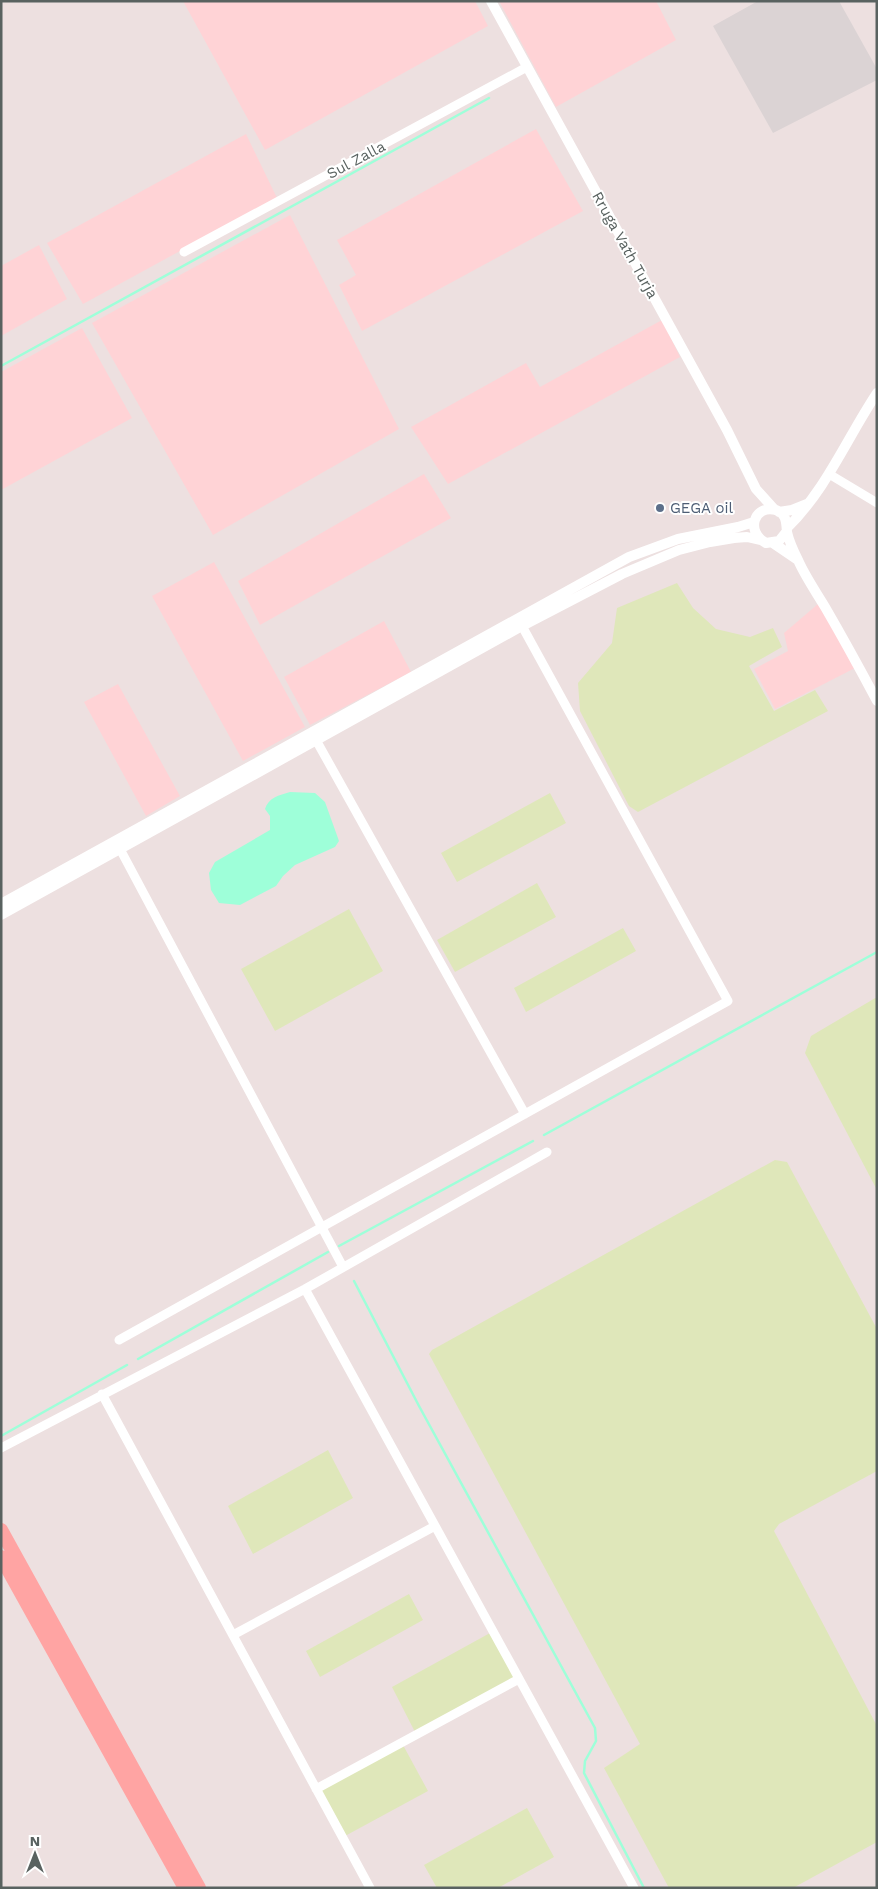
<svg xmlns="http://www.w3.org/2000/svg" width="878" height="1889" font-family="'Work Sans',sans-serif">
<style>
.commercial{fill:#ffd3d6}
.industrial{fill:#dbd3d4}
.green{fill:#dfe7ba}
.water{fill:#9effd9}
.lines{fill:none;stroke-linecap:round;stroke-linejoin:round}
.stream{stroke:#9effd9;stroke-width:2.5}
.minor{stroke:#fff;stroke-width:9}
.tertiary{stroke:#fff;stroke-width:10}
.primary{stroke:#ffa4a3;stroke-width:14}
.service-dot{fill:#5c6f8a;stroke:#fff;stroke-width:2}
.labels{text-anchor:middle;dominant-baseline:central;stroke-width:4;stroke-linejoin:round;paint-order:stroke}
.street-label{font-size:15px;fill:#596260;stroke:#fff}
.service-label{font-size:15px;fill:#4e5e75;stroke:#fff;text-anchor:start}
</style>
<rect width="100%" height="100%" fill="#ede0e0"/>
<path class="commercial" d="M183,1H475L488,26L265,150Z
M499,1H656L676,40L556,107Z
M536,129L583,211L362,331L339,285L356,275L337,240Z
M246,134L277,198L83,304L47,243Z
M290,215L399,429L213,535L92,323Z
M39,245L67,299L1,336V266Z
M662,320L680,357L448,484L411,427L526,363L540,387Z
M82,328L132,418L1,490V372Z
M424,474L451,518L260,625L238,581Z
M214,562L305,727L243,761L152,596Z
M818,604L857,667L775,709L754,669L788,651L784,633Z
M384,621L411,672L310,725L284,677Z
M118,684L180,796L146,816L84,702Z"/>
<path class="industrial" d="M758,1H839L877,69V80L773,133L713,26Z"/>
<path class="green" d="M677,583L693,608L716,629L750,637L773,628L782,647L749,666L774,711L815,690L828,711L638,812L629,806L580,711L578,683L612,643L617,608Z
M550,793L566,823L457,882L441,853Z
M537,883L556,917L455,972L437,940Z
M349,909L383,971L275,1031L241,969Z
M623,928L636,951L526,1012L514,988Z
M877,997V1190L805,1053L811,1036Z
M775,1160L787,1162L877,1329V1471L779,1524L774,1531L877,1726V1842L793,1888H669L604,1768L640,1744L429,1354L432,1350Z
M328,1450L353,1498L253,1554L228,1506Z
M409,1594L423,1620L320,1677L306,1651Z
M490,1633L515,1678L415,1732L392,1687Z
M403,1745L428,1791L345,1836L320,1790Z
M527,1808L554,1857L498,1888H437L424,1865Z"/>
<path class="water" d="M290,792L315,793L325,802L339,841L335,847L295,865L283,876L276,886L240,905L219,903L211,890L209,873L215,862L270,830V816L265,809C268,798 279,795 290,792Z"/>
<g class="lines">
<path class="stream" d="M1,366L489,98
M544,1135L877,952
M339,1246L533,1141
M354,1281L419,1406L595,1728L596,1741L585,1761L584,1773L644,1888
M138,1359L328,1252
M1,1436L127,1365"/>
<path class="minor" d="M184,252L527,67
M829,474L877,503
M316,740L525,1114
M120,849L343,1267
M305,1289L634,1888
M119,1340L728,1001L522,626
M102,1394L370,1888
M1,1448L305,1289L547,1152
M233,1635L435,1526
M316,1789L519,1679"/>
<path class="tertiary" d="M491,1L727,430L756,489L775,510
M779,512L792,510L807,504
M787,528C826,490 847,438 877,393
M787,531L779,541L766,543C745,532 754,504 776,510C787,514 786,523 787,532C789,541 794,552 798,560C805,576 816,592 825,607C843,638 860,669 877,701
M773,543L798,560
M1,904L629,557L678,539L738,527L754,522
M1,915L522,626L622,574L679,550L710,542L734,538L747,537L760,540"/>
<path class="primary" d="M1,1530L199,1888
M1,1557L185,1888"/>
</g>
<circle class="service-dot" cx="660" cy="508" r="5"/>
<g class="labels">
<g class="street-label">
<text transform="translate(356 160) rotate(-28)">Sul Zalla</text>
<text transform="translate(625 245) rotate(61)">Rruga Vath Turja</text>
</g>
<g class="service-label">
<text x="670" y="508">GEGA oil</text>
</g>
</g>
<rect width="878" height="1889" fill="none" stroke="#596260" stroke-width="5"/>
<g transform="translate(35 1854)" stroke="#ffffff" stroke-width="4" paint-order="stroke">
<path d="M0-4L9 19L0 12L-9 19Z" fill="#596260"/>
<text y="-8" font-size="14" font-weight="bold" text-anchor="middle" fill="#596260">N</text>
</g>
</svg>
